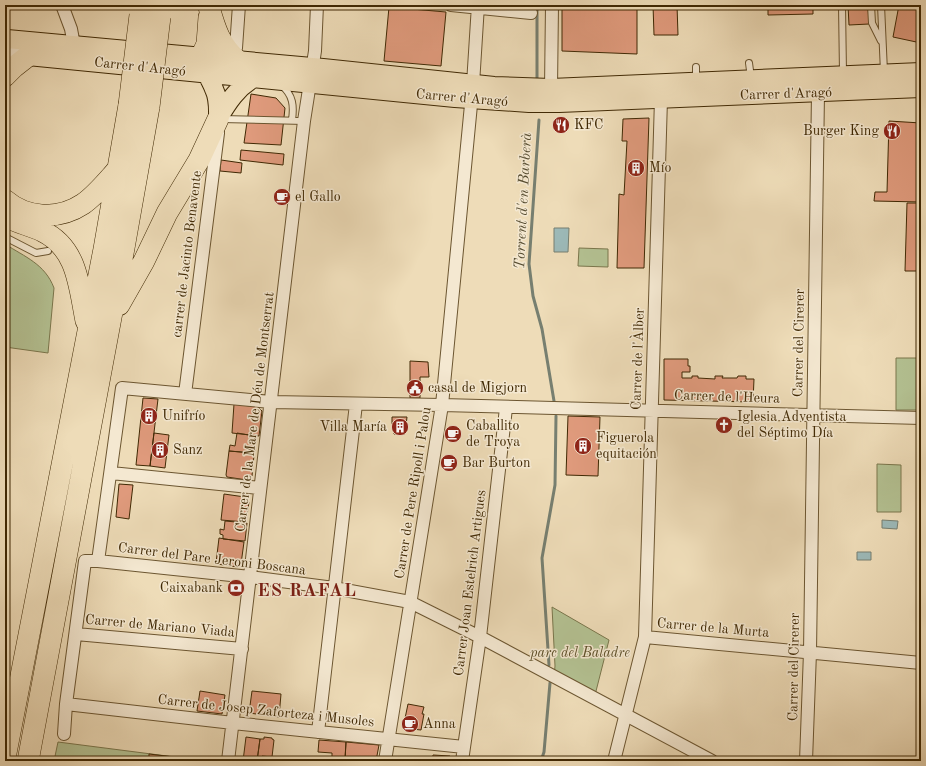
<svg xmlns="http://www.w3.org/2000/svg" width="926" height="766" font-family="'Old Standard TT',serif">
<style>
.green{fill:#b4c293;stroke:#7a764c}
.water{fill:#9cb9b8;stroke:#777f70}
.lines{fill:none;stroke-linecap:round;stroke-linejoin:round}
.stream{stroke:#777f70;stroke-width:3}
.building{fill:#df9a7c;stroke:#402904}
.lane-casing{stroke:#6c5631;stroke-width:8}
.street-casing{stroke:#6c5631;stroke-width:14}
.secondary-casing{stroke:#402904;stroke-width:18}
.primary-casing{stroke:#402904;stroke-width:20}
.highway-casing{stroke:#402904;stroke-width:22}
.lane{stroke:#f4e8d1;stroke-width:6}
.street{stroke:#f4e8d1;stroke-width:12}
.secondary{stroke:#f4e8d1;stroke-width:16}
.primary{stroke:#eedcb8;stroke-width:18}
.highway{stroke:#eedcb8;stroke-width:21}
.highway-bridge-casing{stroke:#402904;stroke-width:22;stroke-linecap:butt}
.highway-bridge{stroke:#eedcb8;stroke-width:21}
.labels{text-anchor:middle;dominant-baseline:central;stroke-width:3;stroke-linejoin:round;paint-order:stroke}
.street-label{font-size:14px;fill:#402904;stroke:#f4e8d1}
.poi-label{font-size:14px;fill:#402904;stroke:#f4e8d1;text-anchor:start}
.park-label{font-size:14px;font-style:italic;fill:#5d4f28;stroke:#f4e8d1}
.water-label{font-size:15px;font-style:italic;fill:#574d31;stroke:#f4e8d1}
.district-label{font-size:18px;font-weight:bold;letter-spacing:1px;fill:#7a1f14;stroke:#f4e8d1}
</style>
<rect width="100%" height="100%" fill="#eedcb8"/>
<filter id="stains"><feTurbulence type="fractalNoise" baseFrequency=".005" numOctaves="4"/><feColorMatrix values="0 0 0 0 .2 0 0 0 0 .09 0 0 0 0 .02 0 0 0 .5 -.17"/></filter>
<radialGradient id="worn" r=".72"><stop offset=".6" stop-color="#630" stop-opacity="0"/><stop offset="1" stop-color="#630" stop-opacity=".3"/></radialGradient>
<path class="green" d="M5,244C25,257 45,264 54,288L48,353L5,347Z
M579,248L608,249V267L578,266Z
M896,358H921V410H896Z
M877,464L901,465V512H877Z
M552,607L609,640L594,699L554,677L555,666Z
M58,742L206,761H54Z"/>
<path class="water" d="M554,228H569L568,252H554Z
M882,520L898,521L897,529L882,528Z
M857,552H871V560H857Z"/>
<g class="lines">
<path class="stream" d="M537,5V78
M539,120L529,264L533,296L542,329L554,401
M549,665L542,558L555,485L556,416
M541,761L544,752L550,683"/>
</g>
<path class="building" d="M562,5H637V54L562,51Z
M653,5H677L678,35H654Z
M768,5H813V14L768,15Z
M848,5H868L869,24L849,25Z
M899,5H921V43L893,37Z
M389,7L446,12L441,66L384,61Z
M251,94L276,98L285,108L281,145L244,143Z
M649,118L644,268H617L619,194L624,195L627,141H622L623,119Z
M889,121L921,123V202L874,201L875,192H887Z
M241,150L284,154L283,165L240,160Z
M221,160L242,163L241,173L220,171Z
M907,203H921V271H905Z
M664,359H688V366H690V372H682V378H692V376H698V378L715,379V376H723L722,378H737L738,376H746V379H754L753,402L664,400Z
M410,361L428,362L429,377H420V398H410Z
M143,398L158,399L150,466L136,465Z
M234,404L258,407L262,411L259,436L232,433Z
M568,416L600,417L598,476L566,475Z
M392,417H407L405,434H394V424H392Z
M154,433L169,435L165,468L150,466Z
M237,433L255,436L254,437L256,438L255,451H253V453L229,451L230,445L235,446Z
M229,451L253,453L252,455H254L252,476L247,480L227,477L226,475Z
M119,484L133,485L129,519L116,517Z
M224,494L245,497L249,502L246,522L221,520Z
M225,521L247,523L245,541L223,539V535L220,534V529L224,530Z
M219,538L244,542L241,564L238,567L217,564L216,563Z
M200,691L225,695L222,714L197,711Z
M252,691L281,694L279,717L249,713Z
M408,704L424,707L422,714H424L421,730L403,728Z
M246,737L260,739L257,761H243Z
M264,737L272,738V739L274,740L272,757L262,756V761H257L260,739H264Z
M319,740L346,742L345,758L332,757V753L318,752Z
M346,742L379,745L376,761H345Z
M149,754L182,758V761H149Z
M433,755L450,756L451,758V761H432Z"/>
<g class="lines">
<defs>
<path id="lane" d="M842,5L843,73
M871,5L872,23L881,41
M881,5L884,72
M749,63L751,78
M696,81V67
M282,86C293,95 294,106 292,120
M221,119L304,121
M5,237L36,253L48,251"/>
<path id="street" d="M62,5L71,29L74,45
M451,5L531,13
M236,48L239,5
M551,88L552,5
M185,394L218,133
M111,473L260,488
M98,561L250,577L334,588L410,602L480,637L712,761
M76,634L242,649
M645,637L921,663
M66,704L233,723L464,747
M318,732L356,404
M64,734L66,704L85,561H98L122,388L271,402L442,405L921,418
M228,761L304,121L315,51L317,5
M385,761L442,405L473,84L478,5
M462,761L480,637L506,408
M614,761L645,637L661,99
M806,761L810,652L818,93"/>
<path id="secondary" d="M5,53L28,56"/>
<path id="primary" d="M5,40L7,39L323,68L494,86L551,88L921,72
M28,56L455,98L529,103H559L921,88
M203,65C206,74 211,81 214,89C219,99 218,109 218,119
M218,119C228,102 237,88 254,78"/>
<path id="highway" d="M209,7C215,29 220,45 238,61
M201,57L207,44L209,17
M5,76L14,67L28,56
M5,200C27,219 59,220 83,204C96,195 107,181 118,169
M5,216C16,223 30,225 42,231C78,248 79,287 86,321
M119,305L144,261L167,213L199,160L218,119
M5,758L104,249L129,105
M28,761L124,248L149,107"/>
</defs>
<use href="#lane" class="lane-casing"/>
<use href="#street" class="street-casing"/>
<use href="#secondary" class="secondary-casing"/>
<use href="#primary" class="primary-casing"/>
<use href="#highway" class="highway-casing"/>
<use href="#lane" class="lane"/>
<use href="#street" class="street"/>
<use href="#secondary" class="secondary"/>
<use href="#primary" class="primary"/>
<use href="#highway" class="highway"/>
<defs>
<path id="highway-bridge" d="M129,105L140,15
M149,107L160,17"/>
</defs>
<use href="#highway-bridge" class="highway-bridge-casing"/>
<use href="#highway-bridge" class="highway-bridge"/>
</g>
<defs>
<symbol id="restaurant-disc" viewBox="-11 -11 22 22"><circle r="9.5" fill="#8f2418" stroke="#f4e8d1"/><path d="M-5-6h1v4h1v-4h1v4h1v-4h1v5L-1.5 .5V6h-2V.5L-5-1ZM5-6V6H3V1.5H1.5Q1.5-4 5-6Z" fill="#fff"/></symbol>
<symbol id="building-disc" viewBox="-11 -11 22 22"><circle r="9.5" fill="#8f2418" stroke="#f4e8d1"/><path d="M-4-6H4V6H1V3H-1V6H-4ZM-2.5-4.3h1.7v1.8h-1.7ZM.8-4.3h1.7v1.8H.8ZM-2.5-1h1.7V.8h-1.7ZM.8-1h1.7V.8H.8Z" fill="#fff"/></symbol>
<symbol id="cafe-disc" viewBox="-11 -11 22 22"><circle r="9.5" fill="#8f2418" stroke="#f4e8d1"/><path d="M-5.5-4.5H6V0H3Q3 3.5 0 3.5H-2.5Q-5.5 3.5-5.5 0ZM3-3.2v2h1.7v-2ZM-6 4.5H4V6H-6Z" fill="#fff"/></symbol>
<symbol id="civic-disc" viewBox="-11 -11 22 22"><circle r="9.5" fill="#8f2418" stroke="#f4e8d1"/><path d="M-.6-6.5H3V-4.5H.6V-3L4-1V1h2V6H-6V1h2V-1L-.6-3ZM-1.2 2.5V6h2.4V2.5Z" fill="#fff"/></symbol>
<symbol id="church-disc" viewBox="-11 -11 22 22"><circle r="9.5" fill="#8f2418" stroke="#f4e8d1"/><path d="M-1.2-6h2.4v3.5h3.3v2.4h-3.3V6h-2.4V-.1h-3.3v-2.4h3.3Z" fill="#fff"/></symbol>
<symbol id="bank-disc" viewBox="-11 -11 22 22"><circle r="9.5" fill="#8f2418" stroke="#f4e8d1"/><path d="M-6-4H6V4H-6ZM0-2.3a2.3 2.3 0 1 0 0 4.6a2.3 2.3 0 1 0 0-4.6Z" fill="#fff"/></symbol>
</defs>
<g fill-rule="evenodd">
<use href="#restaurant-disc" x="551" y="115" width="20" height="20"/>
<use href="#restaurant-disc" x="882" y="121" width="20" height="20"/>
<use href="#building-disc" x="626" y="158" width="20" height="20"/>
<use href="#cafe-disc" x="272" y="187" width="20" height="20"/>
<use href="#civic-disc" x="405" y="378" width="20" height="20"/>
<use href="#building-disc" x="139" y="406" width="20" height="20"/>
<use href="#church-disc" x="714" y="415" width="20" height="20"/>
<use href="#building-disc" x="390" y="417" width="20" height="20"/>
<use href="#cafe-disc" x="443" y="424" width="20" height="20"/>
<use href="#building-disc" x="573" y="436" width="20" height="20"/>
<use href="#building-disc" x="150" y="440" width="20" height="20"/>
<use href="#cafe-disc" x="439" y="453" width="20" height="20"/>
<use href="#bank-disc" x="226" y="578" width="20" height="20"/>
<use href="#cafe-disc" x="400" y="714" width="20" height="20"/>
</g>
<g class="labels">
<g class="street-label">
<text transform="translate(140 67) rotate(6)">Carrer d'Aragó</text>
<text transform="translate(786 94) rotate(-2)">Carrer d'Aragó</text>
<text transform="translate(462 98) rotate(5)">Carrer d'Aragó</text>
<text transform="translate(187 254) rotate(-83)">carrer de Jacinto Benavente</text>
<text transform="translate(799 343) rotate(-89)">Carrer del Cirerer</text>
<text transform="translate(638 359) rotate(-88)">Carrer de l'Àlber</text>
<text transform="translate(727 397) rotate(2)">Carrer de l'Heura</text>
<text transform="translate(255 412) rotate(-83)">Carrer de la Mare de Déu de Montserrat</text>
<text transform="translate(413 493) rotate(-81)">Carrer de Pere Ripoll i Palou</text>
<text transform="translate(212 559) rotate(7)">Carrer del Pare Jeroni Boscana</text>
<text transform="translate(470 583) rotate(-83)">Carrer Joan Estelrich Artigues</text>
<text transform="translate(160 626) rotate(5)">Carrer de Mariano Viada</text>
<text transform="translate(713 628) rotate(5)">Carrer de la Murta</text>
<text transform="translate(794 667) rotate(-89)">Carrer del Cirerer</text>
<text transform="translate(266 711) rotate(6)">Carrer de Josep Zaforteza i Musoles</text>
</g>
<g class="poi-label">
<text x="574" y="125">KFC</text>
<text x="879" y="131" text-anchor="end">Burger King</text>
<text x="649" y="168">Mío</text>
<text x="295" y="197">el Gallo</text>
<text x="428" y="388">casal de Migjorn</text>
<text x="162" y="416">Unifrío</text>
<text x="737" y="417">Iglesia Adventista<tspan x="737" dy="16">del Séptimo Día</tspan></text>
<text x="466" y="426">Caballito<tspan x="466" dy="16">de Troya</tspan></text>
<text x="387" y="427" text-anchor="end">Villa María</text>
<text x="596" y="438">Figuerola<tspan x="596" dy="16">equitación</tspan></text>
<text x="173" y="450">Sanz</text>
<text x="462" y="463">Bar Burton</text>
<text x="223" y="588" text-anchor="end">Caixabank</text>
<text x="423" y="724">Anna</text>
</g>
<g class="park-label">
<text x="580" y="653">parc del Baladre</text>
</g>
<g class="water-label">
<text transform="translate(524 201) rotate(-87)">Torrent d'en Barberà</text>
</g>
<g class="district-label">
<text x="307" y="591">ES RAFAL</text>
</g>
</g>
<rect width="926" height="766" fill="none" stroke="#eedcb8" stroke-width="20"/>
<rect x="6" y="6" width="914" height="754" fill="none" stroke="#402904" stroke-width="2"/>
<rect x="10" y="10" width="906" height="746" fill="none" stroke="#402904"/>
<rect width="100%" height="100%" filter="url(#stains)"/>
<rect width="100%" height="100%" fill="url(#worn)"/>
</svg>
